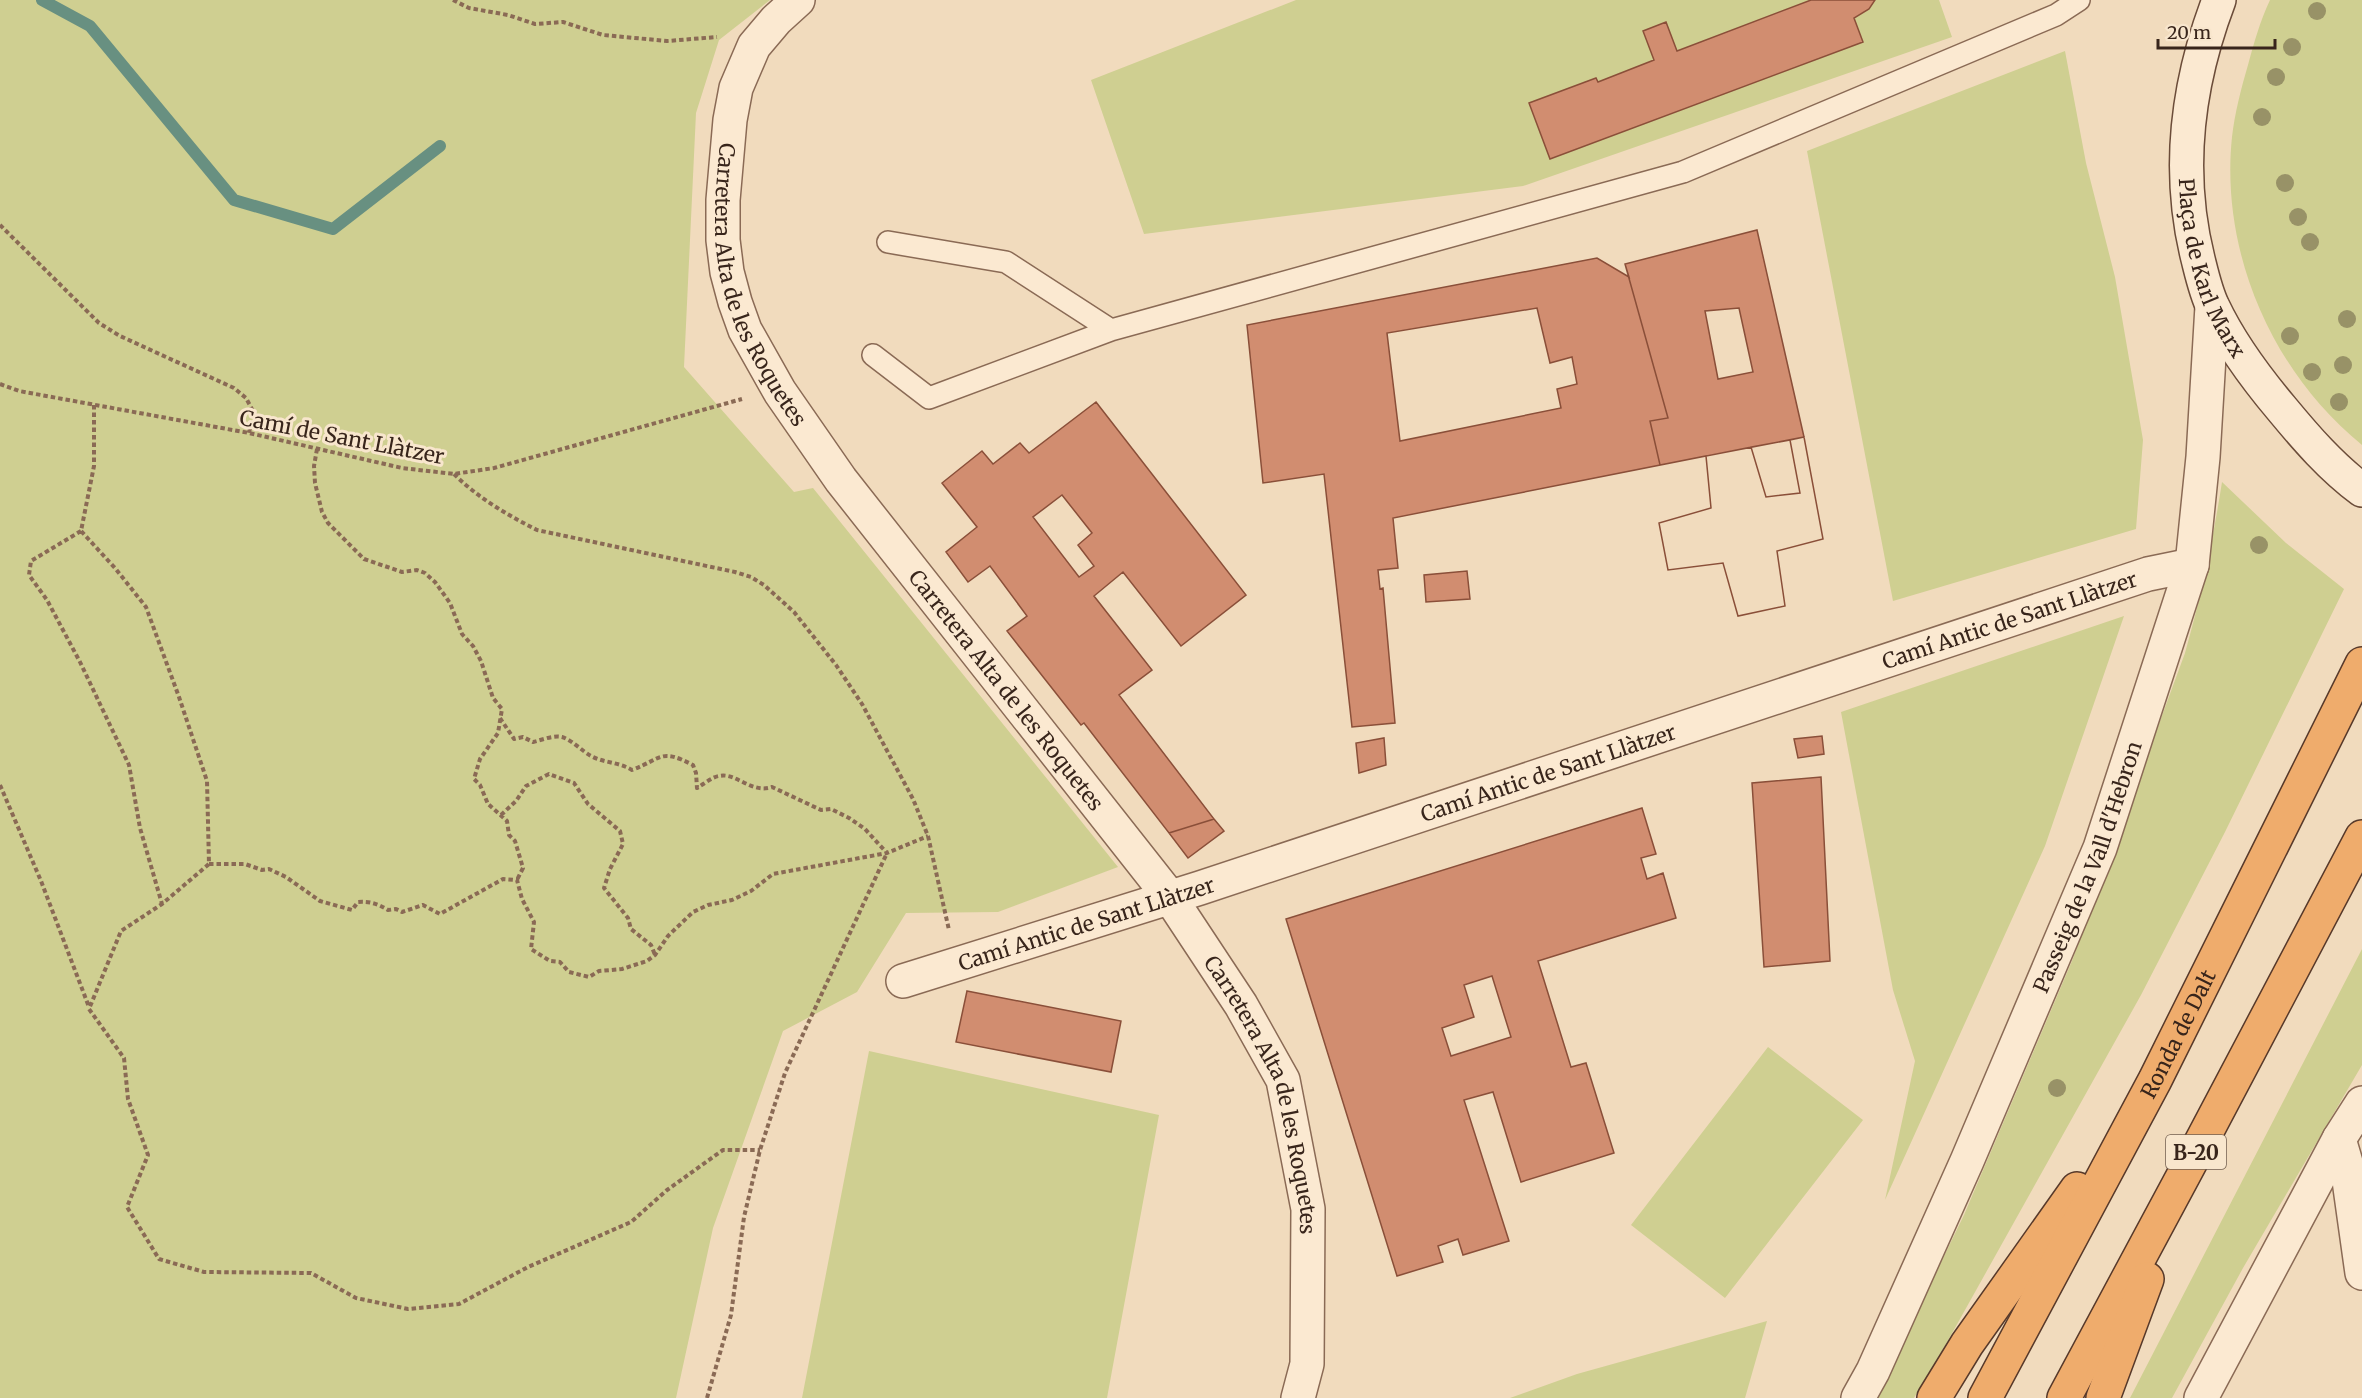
<svg xmlns="http://www.w3.org/2000/svg" width="2362" height="1398" font-family="Merriweather,serif">
<style>
.green{fill:#cfcf91}
.lines{fill:none;stroke-linecap:round;stroke-linejoin:round}
.stream{stroke:#689081;stroke-width:12}
.building{fill:#d18d70;stroke:#8a4f39;stroke-width:1.5;fill-rule:evenodd}
.service-casing{stroke:#8a6a55;stroke-width:24}
.minor-casing{stroke:#8a6a55;stroke-width:36}
.tertiary-casing{stroke:#8a6a55;stroke-width:36}
.secondary-casing{stroke:#6b4c39;stroke-width:36}
.trunk-casing{stroke:#57392a;stroke-width:36}
.path{stroke:#8a6a55;stroke-width:4;stroke-dasharray:4.5 3;stroke-linecap:butt}
.service{stroke:#fbe9d1;stroke-width:21}
.minor{stroke:#fbe9d1;stroke-width:33}
.tertiary{stroke:#fbe9d1;stroke-width:33}
.secondary{stroke:#fbe9d1;stroke-width:33}
.trunk{stroke:#efac6c;stroke-width:33}
.tree{fill:#989267}
.labels{text-anchor:middle;dominant-baseline:central;stroke-width:6;stroke-linejoin:round;paint-order:stroke}
.shield{fill:#f8e6cd;stroke:#725f50;stroke-width:1.5}
.shield-label{font-size:20px;font-weight:bold;fill:#38251b}
.street-label{font-size:21px;fill:#38251b;stroke:#f8e6cd}
</style>
<rect width="100%" height="100%" fill="#f1dbbd"/>
<path class="green" d="M0,0H770L719,40L696,113L684,367L794,492L813,488L1118,867L998,912L906,913L857,992L783,1031L713,1228L676,1398H0Z
M1296,0H1939L1952,37L1523,186L1144,234L1091,80Z
M2270,0H2362V445C2272,372 2220,252 2232,137C2235,112 2241,89 2248,65C2254,43 2260,21 2270,0Z
M2065,51L2086,163L2115,277L2143,440L2136,529L1893,601L1807,151Z
M2222,482L2286,543L2344,589L2225,832L2141,995L1946,1344L1914,1398H1875L1964,1215L2072,961L2185,653C2201,597 2213,540 2222,482Z
M2124,616L2045,846L1885,1200L1915,1061L1893,990L1841,712Z
M2362,949V1065L2243,1268L2172,1398H2130Z
M1768,1047L1863,1120L1725,1298L1631,1225Z
M869,1051L1159,1115L1107,1398H802Z
M1767,1321L1745,1398H1510L1577,1374Z"/>
<g class="lines">
<path class="stream" d="M42,0L90,26L234,200L333,229L440,146"/>
</g>
<path class="building" d="M1811,0H1875L1869,9L1854,18L1863,42L1550,159L1529,103L1596,78L1598,82L1654,60L1643,31L1666,22L1677,51Z
M1757,230L1804,437L1823,539L1777,551L1785,606L1738,616L1723,563L1668,570L1659,523L1711,508L1706,456L1393,518L1398,568L1378,570L1380,589L1383,588L1395,723L1352,727L1324,474L1263,483L1247,325L1597,258L1629,277L1625,264ZM1537,308L1550,363L1572,357L1577,384L1557,389L1561,408L1400,441L1387,333ZM1739,308L1753,372L1718,379L1705,311ZM1790,440L1800,493L1766,497L1751,447Z
M1757,230L1804,437L1660,465L1650,421L1668,418L1625,264Z
M1757,230L1804,437L1660,465L1650,421L1668,418L1625,264Z
M1096,402L1246,595L1181,646L1123,572L1094,596L1152,670L1119,695L1214,819L1169,833L1084,723L1081,725L1007,631L1027,616L990,566L968,582L946,552L977,527L942,483L982,451L993,464L1020,443L1029,453ZM1062,495L1092,533L1078,545L1094,566L1079,577L1033,517Z
M1804,437L1823,539L1777,551L1785,606L1738,616L1723,563L1668,570L1659,523L1711,508L1706,456L1751,447L1766,497L1800,493L1790,440Z
M1467,571L1470,599L1426,602L1424,575Z
M1822,736L1824,754L1798,758L1794,739Z
M1384,738L1386,765L1359,773L1356,743Z
M1821,777L1830,961L1764,967L1752,783Z
M1642,808L1656,854L1641,858L1647,879L1663,873L1676,918L1538,961L1571,1067L1586,1063L1614,1153L1521,1182L1493,1092L1464,1100L1509,1241L1463,1255L1458,1239L1438,1246L1443,1262L1397,1276L1286,919ZM1492,976L1511,1037L1451,1056L1442,1028L1474,1017L1464,985Z
M1214,819L1224,831L1188,858L1169,833Z
M967,991L1121,1021L1111,1072L956,1042Z"/>
<g class="lines">
<defs>
<path id="service" d="M888,242L1006,262L1111,330
M873,355L929,398L1111,330L1683,172L2056,15L2079,0"/>
<g id="minor">
<path id="s1" d="M798,0L776,20L754,46L736,88L730,120L723,200V240L727,272L735,302L745,330L780,392L841,480L1169,896L1241,1005L1283,1080L1308,1209L1307,1364L1298,1398"/>
<path id="s2" d="M903,981L1200,888L2148,574L2192,565"/>
<path d="M2339,1139L2347,1166L2362,1273"/>
</g>
<g id="tertiary">
<path id="s3" d="M1858,1398L1873,1371L1967,1161L2100,848L2192,565L2203,457L2212,306"/>
<path d="M2201,1398L2339,1139L2362,1103"/>
</g>
<g id="secondary">
<path id="s4" d="M2219,0C2187,84 2176,171 2198,259C2202,275 2206,293 2213,307C2231,345 2255,377 2282,409C2306,438 2331,467 2362,490"/>
</g>
<g id="trunk">
<path d="M1934,1398L1967,1344L2077,1189"/>
<path id="s5" d="M1985,1398L2155,1080L2362,664"/>
<path d="M2064,1398L2189,1165L2362,837"/>
<path d="M2103,1398L2147,1279"/>
</g>
</defs>
<use href="#service" class="service-casing"/>
<use href="#minor" class="minor-casing"/>
<use href="#tertiary" class="tertiary-casing"/>
<use href="#secondary" class="secondary-casing"/>
<use href="#trunk" class="trunk-casing"/>
<path class="path" d="M453,0L469,8L508,15L535,24L563,22L603,35L667,41L717,37
M0,225L99,323L120,336L234,388L246,398L253,411L249,433
M0,384L19,391L249,433L402,468L454,474L494,468L742,399
M94,405V466L81,531L115,568L146,607L179,697L207,781L209,864L162,904L121,931L89,1009L124,1058L128,1099L148,1155L127,1207L159,1259L204,1272L311,1273L356,1298L408,1309L459,1304L528,1267L631,1222L667,1190L723,1150H760
M317,449L314,466L315,483L322,512L328,523L364,559L402,572L417,570L425,573L435,582L450,603L462,634L473,646L481,661L493,698L502,709L498,733L480,759L474,779L480,785L488,804L507,821L509,835L515,841L523,868L517,880
M454,474C477,497 507,515 537,530L735,572L751,577L764,585L794,612L836,665L862,704L913,799L928,836L949,930
M81,531L31,561L29,575L47,600L80,662L129,765L140,828L162,904
M500,718L514,739L523,737L533,742C542,740 553,735 562,737C572,740 582,751 591,756C604,763 619,762 632,770C663,758 660,748 693,765L696,773L697,788C704,784 712,777 719,776C736,772 751,794 772,787L821,810L831,809L849,818L865,829L887,853
M0,785L41,881L89,1007
M501,815L516,801L526,786L549,774L574,783L588,804L620,831L623,844L610,869L604,888L628,918L631,929L651,945L655,955
M209,864H245L262,870L269,869L286,877L320,901L352,910L358,902C370,901 378,904 388,910L396,909L402,912L423,905L440,914L503,879L517,880L522,899L534,922L531,949L550,961L560,962L569,972L589,977L599,971L622,969L647,961L655,955L668,936L693,912L708,905L732,900L751,891L773,874L887,853L928,836
M707,1398L731,1315L744,1217L760,1150L785,1073L887,853"/>
<use href="#service" class="service"/>
<use href="#minor" class="minor"/>
<use href="#tertiary" class="tertiary"/>
<use href="#secondary" class="secondary"/>
<use href="#trunk" class="trunk"/>
</g>
<g class="tree">
<circle cx="2317" cy="11" r="9"/>
<circle cx="2292" cy="47" r="9"/>
<circle cx="2276" cy="77" r="9"/>
<circle cx="2262" cy="117" r="9"/>
<circle cx="2285" cy="183" r="9"/>
<circle cx="2298" cy="217" r="9"/>
<circle cx="2310" cy="242" r="9"/>
<circle cx="2347" cy="319" r="9"/>
<circle cx="2290" cy="336" r="9"/>
<circle cx="2343" cy="365" r="9"/>
<circle cx="2312" cy="372" r="9"/>
<circle cx="2339" cy="402" r="9"/>
<circle cx="2259" cy="545" r="9"/>
<circle cx="2057" cy="1088" r="9"/>
</g>
<g class="labels">
<rect class="shield" x="2166" y="1135" width="60" height="34" rx="4.5"/>
<g class="shield-label">
<text x="2196" y="1152">B-20</text>
</g>
<g class="street-label">
<text stroke="none"><textPath href="#s4" startOffset="276">Plaça de Karl Marx</textPath></text>
<text stroke="none"><textPath href="#s1" startOffset="315">Carretera Alta de les Roquetes</textPath></text>
<text transform="translate(342 437) rotate(11)">Camí de Sant Llàtzer</text>
<text stroke="none"><textPath href="#s2" startOffset="1164">Camí Antic de Sant Llàtzer</textPath></text>
<text stroke="none"><textPath href="#s1" startOffset="801">Carretera Alta de les Roquetes</textPath></text>
<text stroke="none"><textPath href="#s2" startOffset="678">Camí Antic de Sant Llàtzer</textPath></text>
<text stroke="none"><textPath href="#s3" startOffset="579">Passeig de la Vall d'Hebron</textPath></text>
<text stroke="none"><textPath href="#s2" startOffset="192">Camí Antic de Sant Llàtzer</textPath></text>
<text stroke="none"><textPath href="#s5" startOffset="412">Ronda de Dalt</textPath></text>
<text stroke="none"><textPath href="#s1" startOffset="1287">Carretera Alta de les Roquetes</textPath></text>
</g>
</g>
<path d="M2158 39v9h117v-9" fill="none" stroke="#38251b" stroke-width="3"/>
<text x="2167" y="39" font-size="18" fill="#38251b" stroke="#f8e6cd" stroke-width="4.5" paint-order="stroke">20 m</text>
</svg>
